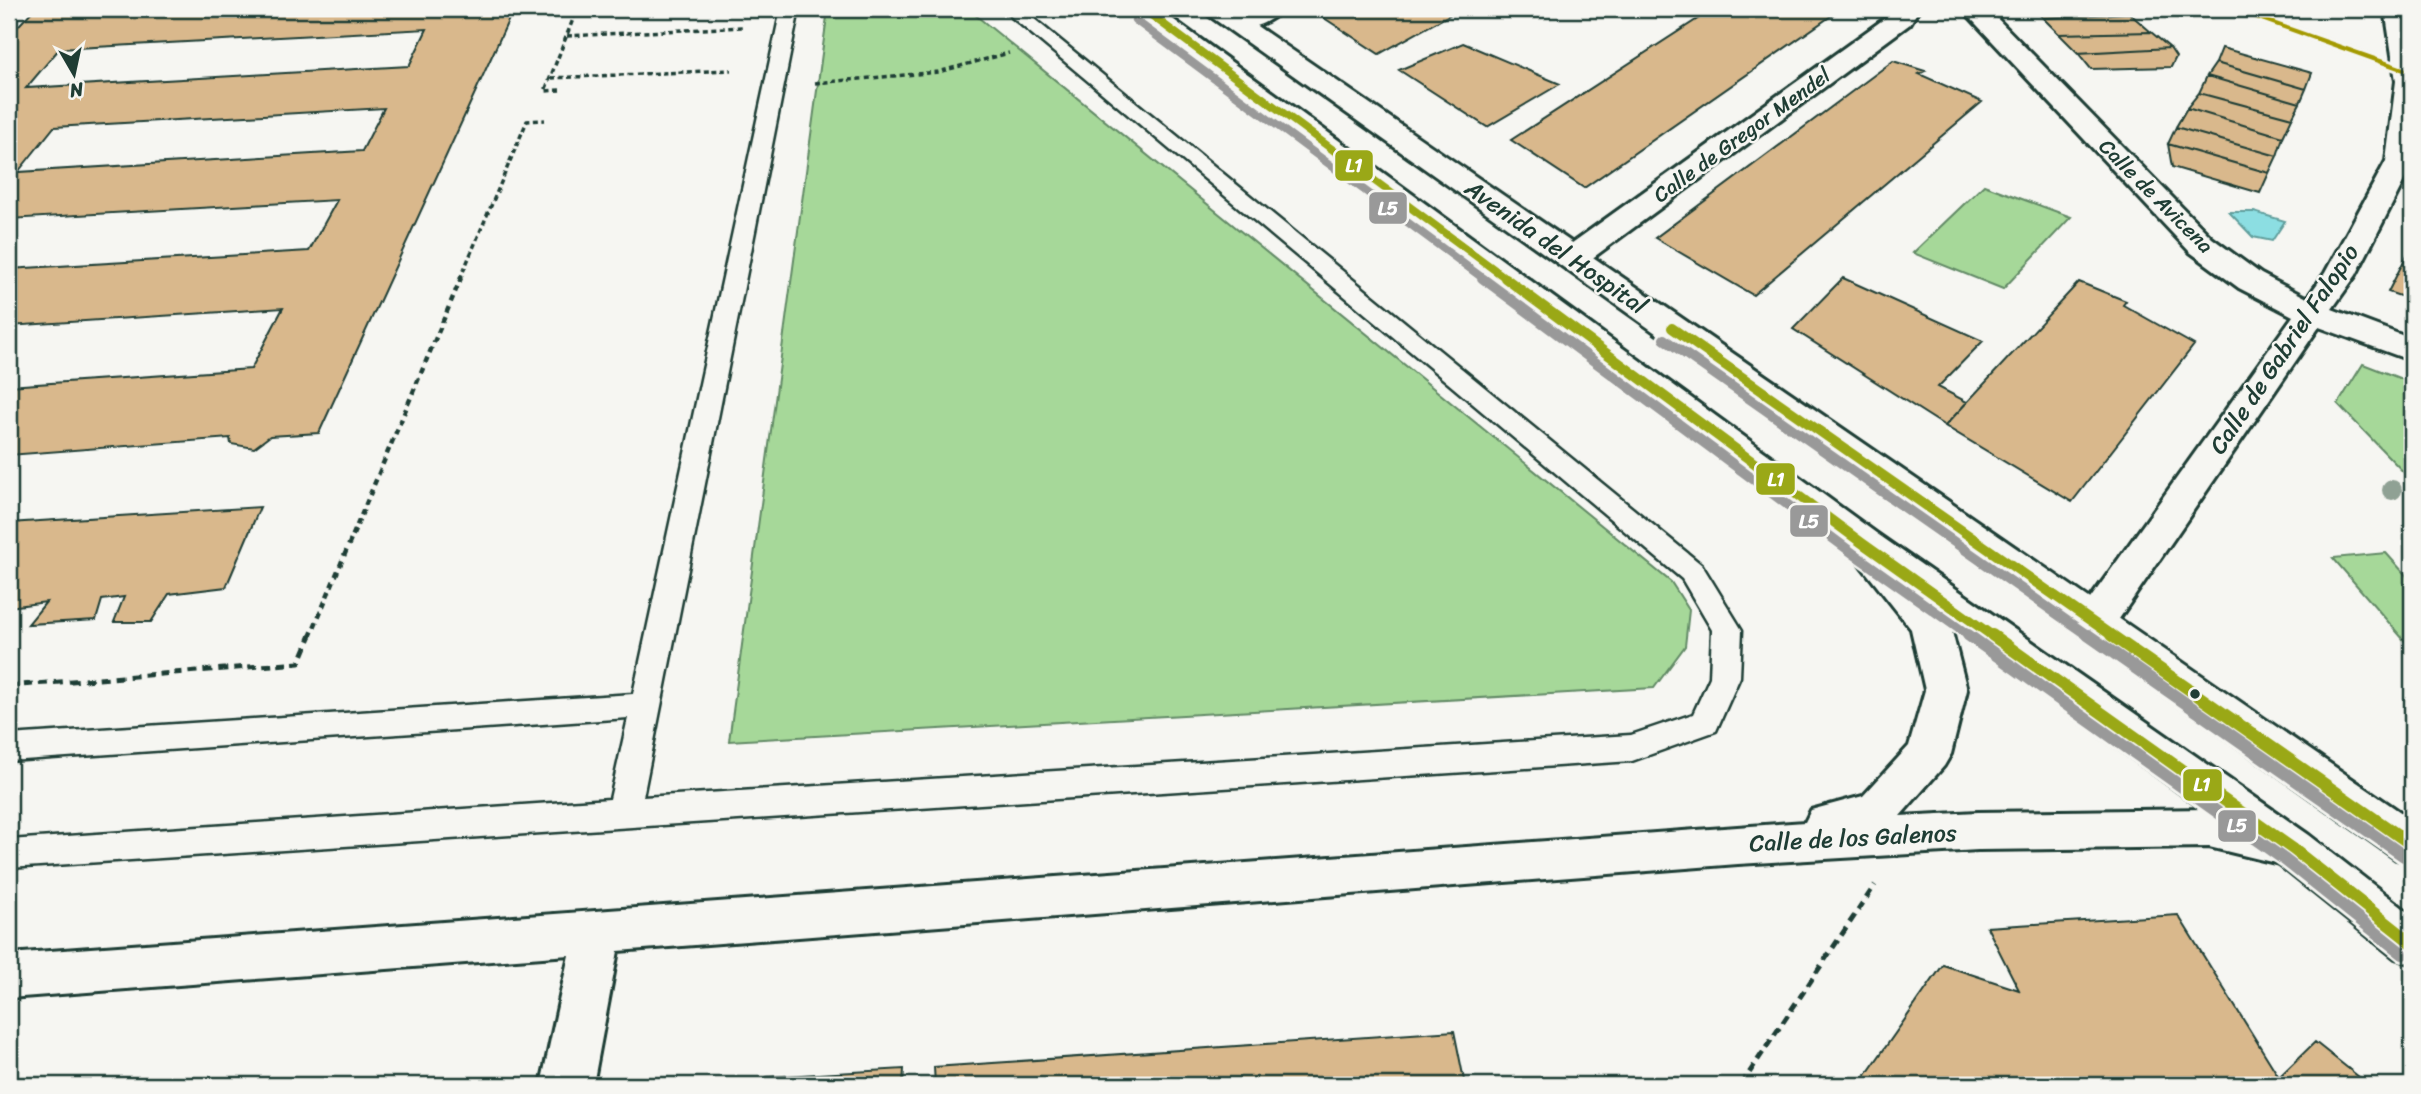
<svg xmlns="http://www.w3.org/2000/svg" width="2421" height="1094" font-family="Sriracha,sans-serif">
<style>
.green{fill:#a6d899;stroke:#628a66;stroke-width:2}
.water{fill:#8cdee2;stroke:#609e9c;stroke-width:2}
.building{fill:#d9b88c;stroke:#1f3d34;stroke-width:2;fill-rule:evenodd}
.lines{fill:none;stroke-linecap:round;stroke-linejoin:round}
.service-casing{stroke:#1f3d34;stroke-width:5}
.minor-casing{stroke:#1f3d34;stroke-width:6}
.secondary-casing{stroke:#1f3d34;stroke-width:6}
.path-far2{stroke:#1f3d34;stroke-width:3.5;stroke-dasharray:5 3.5;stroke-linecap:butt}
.path-far1{stroke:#1f3d34;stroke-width:4.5;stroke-dasharray:6 5;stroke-linecap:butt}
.path{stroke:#1f3d34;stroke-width:5;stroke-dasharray:9 6;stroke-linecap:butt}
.service{fill:#f6f6f2;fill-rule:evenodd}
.minor{fill:#f6f6f2;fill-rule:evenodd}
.secondary{fill:#f6f6f2;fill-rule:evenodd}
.bus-1-far2-casing{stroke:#f6f6f2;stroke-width:11}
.bus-1-far1-casing{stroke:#f6f6f2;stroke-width:15}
.bus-1-casing{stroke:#f6f6f2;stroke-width:18}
.bus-2-far2-casing{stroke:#f6f6f2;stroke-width:11}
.bus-2-far1-casing{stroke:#f6f6f2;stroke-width:15}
.bus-2-casing{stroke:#f6f6f2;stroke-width:18}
.bus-1-far2{stroke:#9aa817;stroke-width:8}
.bus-1-far1{stroke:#9aa817;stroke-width:10}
.bus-1{stroke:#9aa817;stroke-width:12}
.bus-2-far2{stroke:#999;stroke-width:8}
.bus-2-far1{stroke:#999;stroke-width:10}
.bus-2{stroke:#999;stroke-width:12}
.metro-1-casing{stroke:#f6f6f2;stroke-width:6}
.metro-1{fill:#a49a00;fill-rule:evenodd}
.tree{fill:#8fa194}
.bus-dot{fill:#1f3d34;stroke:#f6f6f2;stroke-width:2.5}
.labels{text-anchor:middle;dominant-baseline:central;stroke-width:5;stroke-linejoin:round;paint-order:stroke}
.far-street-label{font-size:21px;fill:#1f3d34;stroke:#f6f6f2}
.street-label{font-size:24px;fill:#1f3d34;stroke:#f6f6f2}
.line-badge{stroke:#f6f6f2;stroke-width:2.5}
.badge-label{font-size:19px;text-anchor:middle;font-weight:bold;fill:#fff}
</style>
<rect width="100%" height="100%" fill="#f6f6f2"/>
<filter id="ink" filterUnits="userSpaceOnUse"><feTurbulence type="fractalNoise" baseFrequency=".0143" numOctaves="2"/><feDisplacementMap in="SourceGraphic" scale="14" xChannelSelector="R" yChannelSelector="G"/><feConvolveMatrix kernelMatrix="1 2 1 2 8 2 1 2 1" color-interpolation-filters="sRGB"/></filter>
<g filter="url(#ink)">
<path class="green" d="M828,9H968L1671,582L1689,610L1685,646L1654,688L729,741Z
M1984,185L2071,217L2003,289L1913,253Z
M2363,364L2412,383V481L2338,404Z
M2386,553L2412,582V646H2409L2333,558Z"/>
<path class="water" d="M2229,212H2254L2285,221L2272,241L2253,237Z"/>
<path class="building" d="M34,9L513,10L319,433L270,436L254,448L231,444L230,438L9,455V386L251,369L283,308L9,326V269L309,251L337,200L9,219V36ZM427,29L409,66L26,88L59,49ZM384,108L362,151L18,172L54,127Z
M1329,9H1460L1379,54L1318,14Z
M1713,9H1841L1584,188L1511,140Z
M2034,9H2124L2129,13L2043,18Z
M2129,13L2151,32L2059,34L2043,18Z
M2151,32L2170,48L2078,53L2059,34Z
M1463,43L1560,84L1487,127L1399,70Z
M2170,48L2176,57L2171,67L2091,69L2078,53Z
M2222,48L2312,73L2306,89L2216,63Z
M1893,61L1925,71L1919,74L1982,102L1753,295L1655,238Z
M2216,63L2306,89L2300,103L2207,76Z
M2207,76L2300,103L2292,118L2199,93Z
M2199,93L2292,118L2283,137L2187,108Z
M2187,108L2283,137L2277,156L2176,127Z
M2176,127L2277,156L2269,173L2168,144Z
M2168,144L2269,173L2260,193L2172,167Z
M2409,251L2412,252V300L2388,292Z
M1843,278L1983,341L1938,387L1967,402L1945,426L1793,329Z
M2079,282L2126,301L2123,305L2194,345L2072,502L1945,426Z
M260,507L226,587L169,594L151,622H114L124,597L102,600L96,620L28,624L46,602L9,607V523Z
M2178,915L2279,1077L2315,1042L2369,1085H1859L1943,965L2019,990L1987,927Z
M1454,1031L1465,1085H935L934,1067Z
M904,1069L903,1085H766L767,1077Z"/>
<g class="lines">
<defs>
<path id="service" d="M781,9H799L643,797L1631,735L1693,714L1710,677L1712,630L1682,579L1002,9H1022L1702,565L1742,630L1740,677L1716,731L1632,761L9,868V840L610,799L628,718L9,761V735L633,694Z"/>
<path id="minor" d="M1250,9H1282C1273,22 1244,33 1229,29L1225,24L1229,19Z
M1895,9H1919L1910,24L1583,265L1572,267L1561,265L1556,258L1561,251L1891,14Z
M1962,9H1988L2212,238L2261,274L2307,298L2325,273L2386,161L2396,81L2385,9H2409L2412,24V165L2356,275L2332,309L2412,339V361L2319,327L2108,635L2094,639L2080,635L2074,624L2080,613L2293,316L2239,288L2190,252Z
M1870,539L1884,543L1944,613L1950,624L1967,690L1951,754L1944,766L1900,816L1978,812L2209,809L2304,833L2311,847L2304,861L2288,866L2209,847L1978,850L1738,864L618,951L593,1085H541L569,955L9,998V954L1805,822L1811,810L1863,796L1909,746L1925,690L1911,629L1851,553L1856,543Z"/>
<path id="secondary" d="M1131,9H1159L1876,533L2309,835L2412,915V964L2395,958L2277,863L1848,553L1134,14Z
M1204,9H1232L2412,820V864L2396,859L1207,14Z"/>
</defs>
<use href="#service" class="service-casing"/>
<use href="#minor" class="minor-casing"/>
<use href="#secondary" class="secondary-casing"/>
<path class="path-far2" d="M567,36L743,27
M551,78L731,70
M815,83L938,72L1009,53
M560,90L545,91L577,9
M460,279L527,121L545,120"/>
<path class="path-far1" d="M310,637L461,278"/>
<path class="path" d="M9,686L299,663L311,635
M1741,1085L1875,885"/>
<use href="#service" class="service"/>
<use href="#minor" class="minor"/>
<use href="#secondary" class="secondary"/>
<defs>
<path id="bus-1-far2" d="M1143,9L1507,279"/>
<path id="bus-1-far1" d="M1505,278L1862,543L1994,637
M1672,328L2114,637"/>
<path id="bus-1" d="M1992,635L2293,849L2412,943
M2111,635L2412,845"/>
<path id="bus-2-far2" d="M1135,20L1484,279"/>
<path id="bus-2-far1" d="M1482,278L1854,554L1971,637
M1664,339L2090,637"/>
<path id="bus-2" d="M1968,635L2285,860L2403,954
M2088,635L2404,856"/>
</defs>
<use href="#bus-1-far2" class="bus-1-far2-casing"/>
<use href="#bus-1-far1" class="bus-1-far1-casing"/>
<use href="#bus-1" class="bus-1-casing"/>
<use href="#bus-2-far2" class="bus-2-far2-casing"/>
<use href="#bus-2-far1" class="bus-2-far1-casing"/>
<use href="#bus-2" class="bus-2-casing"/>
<use href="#bus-1-far2" class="bus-1-far2"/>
<use href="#bus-1-far1" class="bus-1-far1"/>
<use href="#bus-1" class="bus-1"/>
<use href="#bus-2-far2" class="bus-2-far2"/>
<use href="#bus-2-far1" class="bus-2-far1"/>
<use href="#bus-2" class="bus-2"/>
<defs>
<path id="metro-1" d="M2228,9H2239L2412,70V75Z"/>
</defs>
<use href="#metro-1" class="metro-1-casing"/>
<use href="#metro-1" class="metro-1"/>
</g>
<circle class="tree" cx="2392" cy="490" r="10"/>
</g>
<circle class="bus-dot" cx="2195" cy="694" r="6"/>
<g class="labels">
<g class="far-street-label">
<text transform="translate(1742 135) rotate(-36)">Calle de Gregor Mendel</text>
<text transform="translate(2156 196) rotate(45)">Calle de Avicena</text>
</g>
<g class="street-label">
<text transform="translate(1556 247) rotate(35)">Avenida del Hospital</text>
<text transform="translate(2284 349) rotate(-56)">Calle de Gabriel Falopio</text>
<text transform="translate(1853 838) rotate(-3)">Calle de los Galenos</text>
</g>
</g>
<g class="line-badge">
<rect x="1334" y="149" width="40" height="33" rx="7" fill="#9aa817"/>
<rect x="1368" y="191" width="40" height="34" rx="7" fill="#999"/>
<rect x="1755" y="462" width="41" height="34" rx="7" fill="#9aa817"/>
<rect x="1789" y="504" width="40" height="34" rx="7" fill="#999"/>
<rect x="2182" y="768" width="41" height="34" rx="7" fill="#9aa817"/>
<rect x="2217" y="809" width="40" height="34" rx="7" fill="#999"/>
</g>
<g class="badge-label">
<text x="1354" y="172">L1</text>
<text x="1388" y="215">L5</text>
<text x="1776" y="486">L1</text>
<text x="1809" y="528">L5</text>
<text x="2202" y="791">L1</text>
<text x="2237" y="832">L5</text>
</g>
<rect width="2421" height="1094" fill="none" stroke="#f6f6f2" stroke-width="35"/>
<rect x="18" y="18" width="2386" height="1059" fill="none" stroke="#1f3d34" stroke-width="2.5" filter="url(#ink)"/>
<g transform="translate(74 74) rotate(171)" stroke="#f6f6f2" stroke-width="5" paint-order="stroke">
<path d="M0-5L12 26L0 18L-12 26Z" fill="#1f3d34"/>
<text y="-10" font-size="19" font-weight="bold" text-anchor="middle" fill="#1f3d34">N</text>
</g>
</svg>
